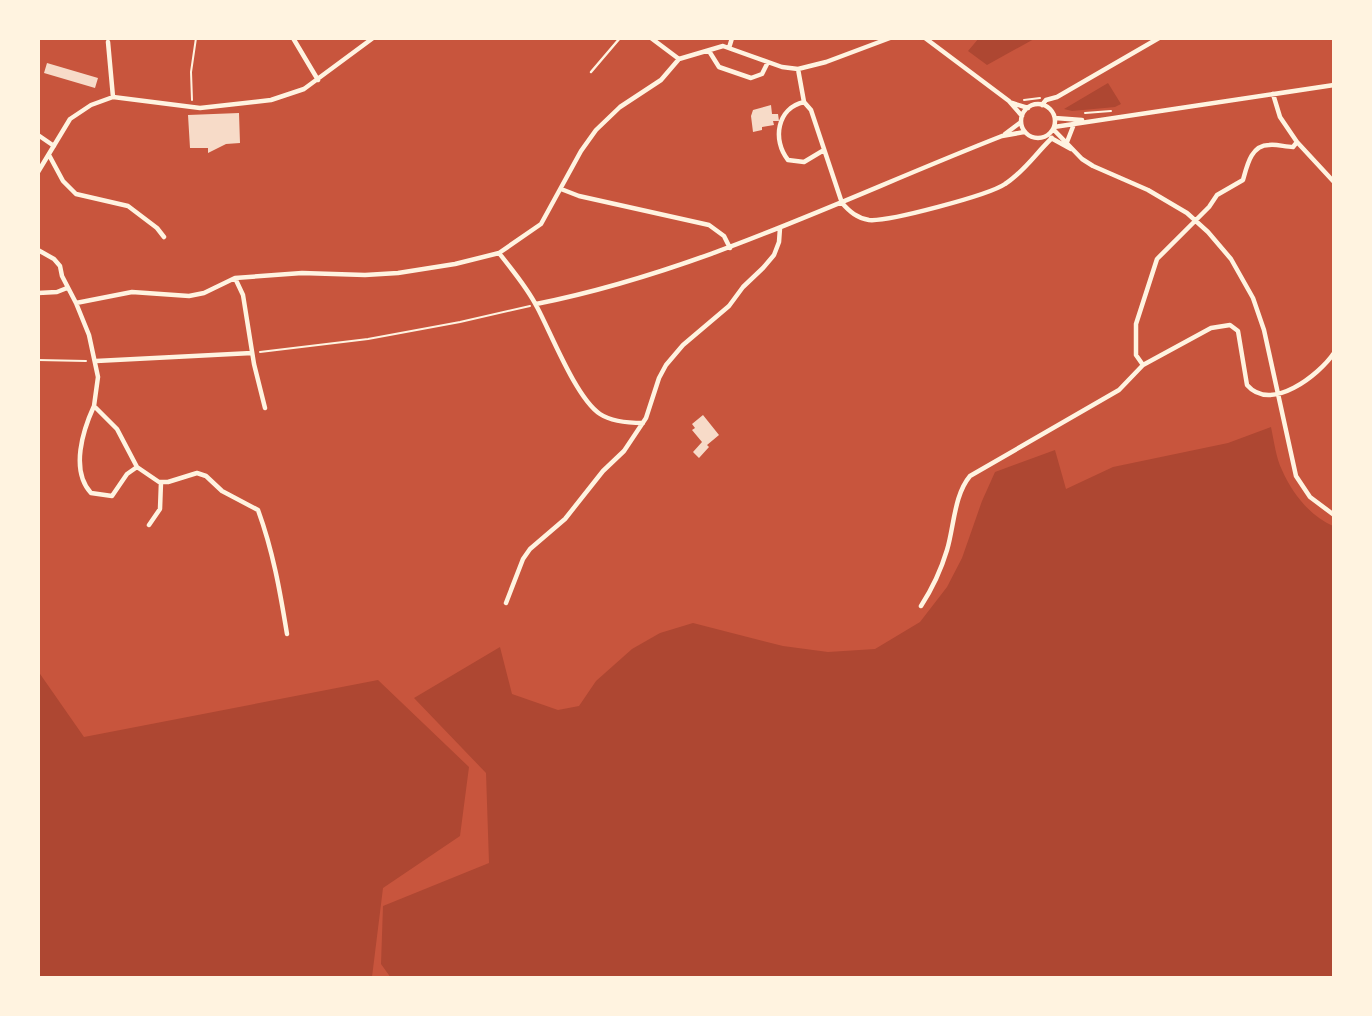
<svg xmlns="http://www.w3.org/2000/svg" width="1372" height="1016" font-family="Rubik,sans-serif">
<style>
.green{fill:#ae4732}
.building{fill:#f7dbc8}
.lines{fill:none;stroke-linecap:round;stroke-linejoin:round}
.path{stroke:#fff3e0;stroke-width:2}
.service{stroke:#fff3e0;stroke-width:2.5}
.minor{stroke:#fff3e0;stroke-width:4.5}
</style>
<rect width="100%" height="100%" fill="#c8553d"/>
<path class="green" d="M979,38H1034V39L987,65L968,51Z
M1108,83L1121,104L1115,107L1072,111L1064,109Z
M1271,427C1274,441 1276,458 1282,470C1292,493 1310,516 1333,526V977L391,978L381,964L383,906L489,863L486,773L414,698L500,647L512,694L558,710L579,706L596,681L632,649L660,633L693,623L783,646L828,652L875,649L920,622L947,587L962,558L982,501L995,472L1055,450L1066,489L1113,467L1228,443Z
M38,671L84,737L378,680L469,767L460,836L383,888L372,977H39Z"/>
<path class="building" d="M47,63L98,78L95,88L44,73Z
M771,105L772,114H778L779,121H773L774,125L762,127V130L753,132L751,116L753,110Z
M239,113L240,143L226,144L208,153V148H190L188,115Z
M703,415L719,435L707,445L709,447L699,458L693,452L702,442L692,430L695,428L692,424Z"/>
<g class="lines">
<path class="path" d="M192,100L191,72L196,38
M1024,100L1040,98
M1085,113L1111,111
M260,352L368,339L460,322L530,306
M38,360L86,361"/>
<path class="service" d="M591,72L620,38"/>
<path class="minor" d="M293,38L318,80
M651,38L679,59
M925,38L1009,101L1022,116
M108,42L113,97
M729,48L732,38
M709,51L719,67L751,78L762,74L768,62
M798,69L804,102L811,110L842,203C850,212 857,218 869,220C888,222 989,195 1005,184C1024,172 1036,153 1052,138
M804,102C777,108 772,140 788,160L804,162L824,150
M1012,103L1028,108
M1021 121a17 17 0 1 1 34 0a17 17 0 1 1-34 0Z
M1042,105L1046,100L1057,97L1159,38
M1055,118L1082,120
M1054,127L1334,85
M1053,129L1082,159L1093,166L1148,190L1187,213L1208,232L1231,259L1253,298L1264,330L1296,476L1310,497L1334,515
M1005,134L1021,122
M38,135L54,146
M1051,138L1071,149
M1067,142L1074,124
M1297,142L1334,182
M49,155L63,181L76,194L128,206L157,228L164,237
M38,172L70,119L91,105L113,97L200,108L271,100L304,89L373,38
M561,189L579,196L709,225L724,236L730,248
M38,250L54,259L60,266L62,276L76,303L89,335L98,377L94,406L117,429L137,467L159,482H168L197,473L206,476L222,491L258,510C273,551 280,591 287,634
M499,253C512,270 527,287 537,307C551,333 576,398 600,414C612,422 629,423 643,423
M235,278L243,295L254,364L265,408
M38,293L57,292L67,288
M76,303L132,292L189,296L204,293L235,278L302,273L365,275L398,273L455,264L499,253L541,224L581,151L596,130L620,107L661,80L679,59L723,46L782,67L798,69L826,62L890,38
M536,304C701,271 846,197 1002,136L1024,132
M96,361L252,353
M1143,365L1136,355V324L1157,259L1209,207L1217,195L1243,180C1247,166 1251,145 1269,145C1277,144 1285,147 1293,147L1297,142L1280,117L1273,94
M94,406C83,430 70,470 91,493L112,496L127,474L137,467
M149,525L160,509L161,482
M506,603L523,559L530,549L565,519L603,471L624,451L646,418L659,378L666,365L683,345L729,306L743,287L763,268L774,255L779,242L780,228
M921,606C932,589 941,570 947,550C954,527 954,495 970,476L1119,390L1143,365L1211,328L1230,325L1238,331L1247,385C1271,413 1319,375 1334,353"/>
</g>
<rect width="1372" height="1016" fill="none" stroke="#fff3e0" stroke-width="80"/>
</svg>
